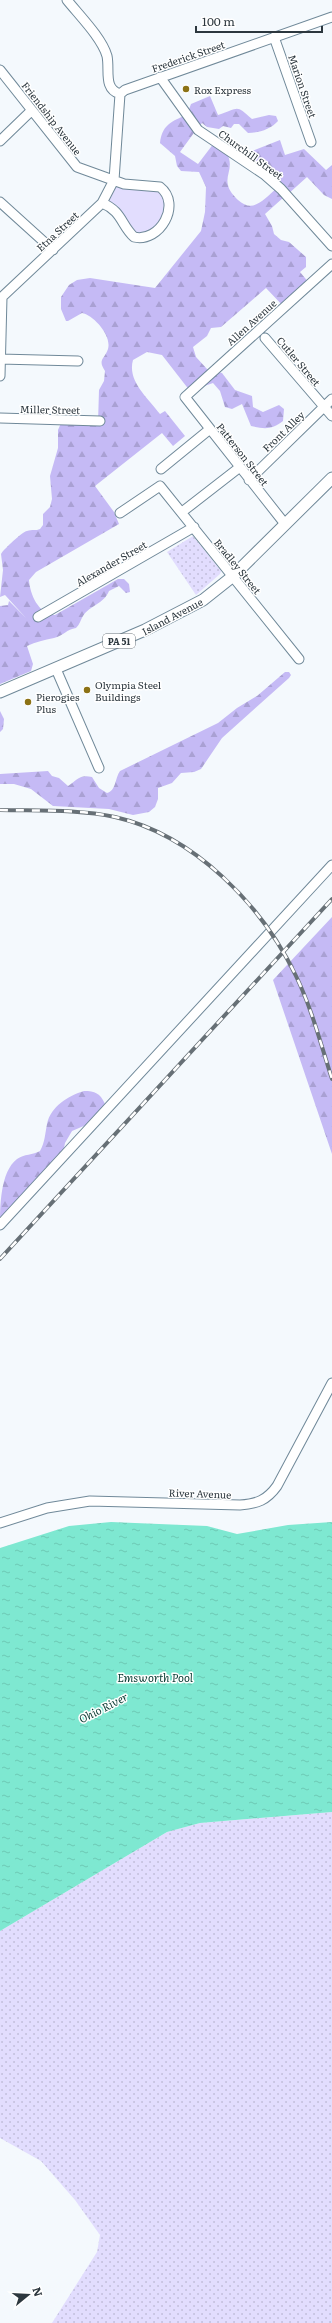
<svg xmlns="http://www.w3.org/2000/svg" width="332" height="2323" font-family="Literata,serif">
<style>
.grass{fill:url(#grass-dots)}
.forest{fill:url(#forest-firs)}
.green{fill:#e2ddfe}
.water{fill:url(#water-ripples)}
.lines{fill:none;stroke-linecap:round;stroke-linejoin:round}
.minor-casing{stroke:#708999;stroke-width:11}
.major-casing{stroke:#708999;stroke-width:13}
.minor{stroke:#fff;stroke-width:9}
.major{stroke:#fff;stroke-width:11}
.rail-casing{stroke:#677076;stroke-width:4}
.rail{stroke:#fff;stroke-width:2.5;stroke-dasharray:8;stroke-linecap:butt}
.poi-dot{fill:#8c7215;stroke:#fff;stroke-width:1.5}
.labels{text-anchor:middle;dominant-baseline:central;stroke-width:3;stroke-linejoin:round;paint-order:stroke}
.shield{fill:#fff;stroke:#6b7378;stroke-width:1}
.shield-label{font-size:9px;font-weight:bold;fill:#2c373e}
.street-label{font-size:10px;fill:#2c373e;stroke:#fff}
.poi-label{font-size:10px;fill:#2c373e;stroke:#fff;text-anchor:start}
.water-label{font-size:11px;font-style:italic;fill:#073a31;stroke:#fff}
</style>
<defs>
<pattern id="grass-dots" width="8" height="8" patternUnits="userSpaceOnUse"><rect width="8" height="8" fill="#e2ddfe"/><path d="M2 2h.1M6 6h.1" fill="none" stroke="#c2bedb" stroke-width="1.8" stroke-linecap="round"/></pattern>
<pattern id="forest-firs" width="22" height="20" patternUnits="userSpaceOnUse"><rect width="22" height="20" fill="#c5baf5"/><path d="M5 1l3.5 6h-7zM16 11l3.5 6h-7z" fill="#a9a0d3"/></pattern>
<pattern id="water-ripples" width="26" height="14" patternUnits="userSpaceOnUse"><rect width="26" height="14" fill="#7ee8d1"/><path d="M2 4q2-2 4 0t4 0M15 11q2-2 4 0t4 0" fill="none" stroke="#6dc8b4"/></pattern>
</defs>
<rect width="100%" height="100%" fill="#f4f9fd"/>
<path class="grass" d="M193,536L221,571L220,574L196,595L167,552Z
M332,1812V2323H52L97,2252L100,2235L75,2200L41,2161L0,2138V1931L167,1832L200,1823Z"/>
<path class="forest" d="M210,96L218,115C240,108 235,104 252,119L269,115L276,116L278,121C271,129 259,133 248,133L239,124H234L231,128L223,126L219,129L207,127L202,123L197,128L187,115L191,104Z
M184,116L196,130L180,152L198,164L214,143C218,146 224,149 226,152C235,166 225,175 228,185C229,191 234,196 238,200C253,214 264,199 276,189L284,197L265,214L272,226L274,234L281,240L289,242L306,257V267L300,272L310,284L284,307L266,288L221,327L211,328L207,336L193,347L196,357L207,369L222,373L235,390L252,396L253,407L263,412L279,405L284,409L283,421C272,430 264,429 251,426L242,404L232,409L225,407L220,391L213,383L190,391L162,355L147,352L133,360C127,381 148,398 160,414L165,411L185,436L173,446L162,433L95,486L114,512L119,524L36,572L29,580C30,594 38,614 55,615L118,579H124L129,584L130,592L126,593L119,586L109,591C104,604 90,605 83,616C80,621 80,624 76,628C67,629 63,636 54,638C44,640 36,642 27,646L33,664L31,671L0,684V606L8,605L9,601L26,618L5,595L0,597L3,570L1,554C4,549 22,532 27,531C32,529 36,531 40,529L43,525V514L50,507L52,499L50,476L58,448V430L61,423H98L99,390L104,381L105,371C97,359 105,359 108,349C112,335 93,315 82,313L68,321H66L61,309V297L69,285L77,280L90,278L155,288L201,231L205,212L206,187L199,172L181,171L177,166L175,156L160,143C162,126 170,122 184,116Z
M280,140L285,155L304,149L326,170L332,165V199L324,195L307,177L287,195L244,161L252,151Z
M285,672H289L291,675L289,678L222,738L201,769L194,772L181,773L172,783L158,788V799L155,807L149,812L133,815L109,809L53,806L31,789L14,784H0V774L48,771L52,776L59,778L68,786C77,780 80,774 92,777L99,788L107,793C116,791 115,778 120,771L218,723L237,708L257,696Z
M0,711L4,719L3,729L0,732Z
M332,917V1154L273,980Z
M84,1091C95,1091 100,1093 105,1104L100,1113L86,1125L72,1131L65,1143L62,1158L0,1227C0,1207 0,1172 17,1159C24,1154 33,1155 40,1151C45,1142 45,1134 47,1124C51,1106 68,1096 84,1091Z"/>
<path class="green" d="M114,180L164,190L166,219L142,239L103,203Z"/>
<path class="water" d="M111,1522L207,1526L237,1534L288,1525L332,1522V1812L200,1823L167,1832L0,1931V1548L69,1526Z"/>
<g class="lines">
<defs>
<path id="minor" d="M67,0C79,15 102,38 107,56C110,70 103,89 120,94
M274,37L311,142
M0,70L77,167L124,184L160,187C182,204 160,243 134,237C121,225 122,211 102,203
M160,77L198,130L265,175L281,189L332,246
M120,94L125,90L332,17
M0,141L31,111
M0,202L53,250
M265,338L332,416
M0,359L78,361
M0,376L2,297L102,203L114,180L120,94
M0,418L100,421
M161,469L210,429
M249,480L332,399
M182,512L240,467
M120,513L160,486L299,659
M285,524L185,397L332,264
M38,617L194,527
M56,669L99,768
M0,1225L332,865
M0,1523L47,1508L90,1501L240,1505C257,1504 267,1500 277,1486L332,1383"/>
<path id="major" d="M0,692L145,630L203,600L232,577L332,478"/>
</defs>
<use href="#minor" class="minor-casing"/>
<use href="#major" class="major-casing"/>
<use href="#minor" class="minor"/>
<use href="#major" class="major"/>
<defs>
<path id="rail" d="M0,810C38,811 78,809 115,817C194,835 262,905 296,976C312,1009 321,1045 332,1079
M0,1259L332,899"/>
</defs>
<use href="#rail" class="rail-casing"/>
<use href="#rail" class="rail"/>
</g>
<g class="poi-dot">
<circle cx="186" cy="89" r="4"/>
<circle cx="87" cy="690" r="4"/>
<circle cx="28" cy="702" r="4"/>
</g>
<g class="labels">
<rect class="shield" x="103" y="634" width="32" height="14" rx="3"/>
<g class="shield-label">
<text x="119" y="641">PA 51</text>
</g>
<g class="street-label">
<text transform="translate(188 56) rotate(-19)">Frederick Street</text>
<text transform="translate(303 86) rotate(71)">Marion Street</text>
<text transform="translate(52 118) rotate(52)">Friendship Avenue</text>
<text transform="translate(251 154) rotate(36)">Churchill Street</text>
<text transform="translate(57 231) rotate(-43)">Etna Street</text>
<text transform="translate(251 322) rotate(-42)">Allen Avenue</text>
<text transform="translate(299 361) rotate(50)">Cutler Street</text>
<text transform="translate(50 409) rotate(1)">Miller Street</text>
<text transform="translate(283 431) rotate(-44)">Front Alley</text>
<text transform="translate(243 454) rotate(52)">Patterson Street</text>
<text transform="translate(111 563) rotate(-30)">Alexander Street</text>
<text transform="translate(238 566) rotate(51)">Bradley Street</text>
<text transform="translate(172 616) rotate(-28)">Island Avenue</text>
<text transform="translate(200 1493) rotate(2)">River Avenue</text>
</g>
<g class="poi-label">
<text x="194" y="89">Rox Express</text>
<text x="95" y="684">Olympia Steel<tspan x="95" dy="12">Buildings</tspan></text>
<text x="36" y="696">Pierogies<tspan x="36" dy="12">Plus</tspan></text>
</g>
<g class="water-label">
<text x="155" y="1677">Emsworth Pool</text>
<text transform="translate(103 1707) rotate(-27)">Ohio River</text>
</g>
</g>
<g transform="translate(28 2295) rotate(72)" stroke="#ffffff" stroke-width="3" paint-order="stroke">
<path d="M0-3L7 15L0 10L-7 15Z" fill="#2c373e"/>
<text y="-6" font-size="11" font-weight="bold" text-anchor="middle" fill="#2c373e">N</text>
</g>
<path d="M196 26v6h126v-6" fill="none" stroke="#2c373e" stroke-width="2"/>
<text x="202" y="26" font-size="12" fill="#2c373e" stroke="#ffffff" stroke-width="3" paint-order="stroke">100 m</text>
</svg>
